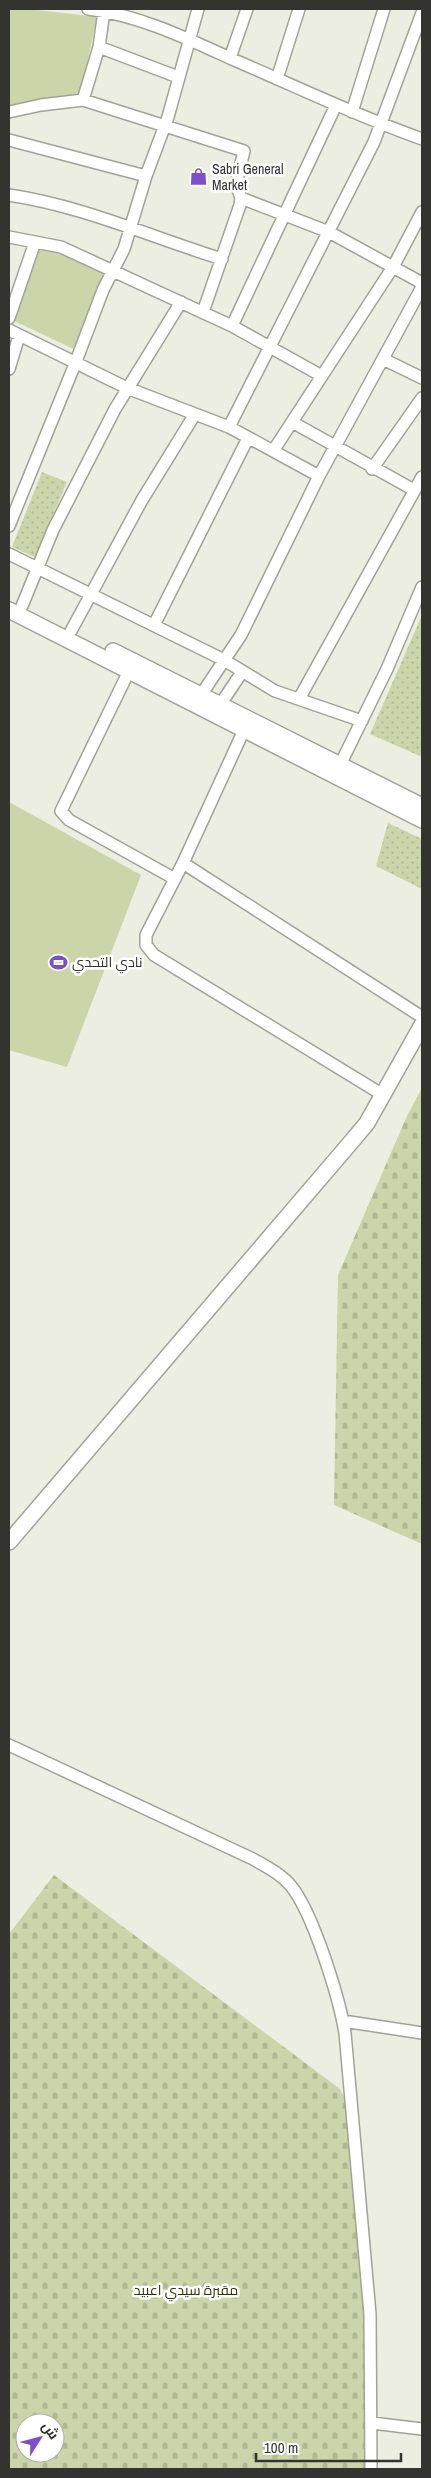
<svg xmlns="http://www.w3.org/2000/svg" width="431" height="2478" font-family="'Archivo Narrow',Cairo,sans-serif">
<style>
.grass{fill:url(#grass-dots)}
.cemetery{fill:url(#cemetery-stones);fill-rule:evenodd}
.park{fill:#ccd4aa}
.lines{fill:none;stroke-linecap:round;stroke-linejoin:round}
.minor-casing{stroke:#a1a397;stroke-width:14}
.major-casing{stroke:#a1a397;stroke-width:18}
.minor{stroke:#fff;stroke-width:11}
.major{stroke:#fff;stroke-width:15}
.labels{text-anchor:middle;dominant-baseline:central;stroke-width:5;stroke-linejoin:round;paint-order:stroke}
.poi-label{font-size:14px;fill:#33342f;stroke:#fff;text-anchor:start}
.park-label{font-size:14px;fill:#2d3400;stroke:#fff}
</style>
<defs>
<pattern id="grass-dots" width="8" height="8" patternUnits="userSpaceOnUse" patternTransform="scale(1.25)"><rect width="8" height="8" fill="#ccd4aa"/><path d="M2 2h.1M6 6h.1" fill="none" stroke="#b0b793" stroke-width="1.8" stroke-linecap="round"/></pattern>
<pattern id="cemetery-stones" width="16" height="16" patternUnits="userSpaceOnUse" patternTransform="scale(1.25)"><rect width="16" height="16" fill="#ccd4aa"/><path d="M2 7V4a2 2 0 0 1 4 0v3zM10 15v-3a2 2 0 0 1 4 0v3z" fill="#b0b793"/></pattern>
</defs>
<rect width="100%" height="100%" fill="#ebeee1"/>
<path class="grass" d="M42,472L67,482L35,557L12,547Z
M422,615V757L370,734Z
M388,823L422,839V889L376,866Z"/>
<path class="cemetery" d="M422,1088V1544L334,1505L338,1275L407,1116Z
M54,1875L340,2089L346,2101L364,2296L366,2469H9V1934ZM25,2423H55V2453H25Z"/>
<path class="park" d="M9,9H28L97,17L80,96L43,98L9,107Z
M38,246L61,252L104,274L76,350L12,320Z
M9,802L141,875L67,1067L9,1050Z"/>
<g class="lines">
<defs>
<path id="minor" d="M88,9C139,15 186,38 232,59C295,86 357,116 422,139
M99,47L178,77
M230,58L247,9
M277,79L299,9
M83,100L99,47L104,11
M9,112L41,105L83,100L244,151L236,184L241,198L240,205L203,312
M352,112L384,9
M9,140L146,176
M9,195C83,206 151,237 222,259
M241,198L329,232L422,283
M9,237L61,247L232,326L322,376
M9,318L35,242
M232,326L336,105
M9,330L127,388L229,427L319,476
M383,359L422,378
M9,369L19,336
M292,422L414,490
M229,427L374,142L422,13
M273,451L393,267L422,212
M372,469L422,398
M9,526L75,364L103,290L124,249L146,176L168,117L198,9
M9,554L224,660L275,691L362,721
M22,606L53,530L115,409L181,302
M154,625L248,438
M71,631L142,500L195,414
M129,671L61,811L69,820L175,879
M201,695L241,635L319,476L422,287
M299,699L422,477
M220,705L242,672
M244,730L183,863L146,935V945L154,955L383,1095
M340,765L387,669L422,587
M183,863L422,1017
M9,1745L253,1859C267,1867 281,1874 291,1886C313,1913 339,1997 345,2033L370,2314L371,2469
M343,2021L422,2033
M372,2423L422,2429"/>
<path id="major" d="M9,610L422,820
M113,651L422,806
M9,1542L352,1141L367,1123L422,1025"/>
</defs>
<use href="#minor" class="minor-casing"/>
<use href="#major" class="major-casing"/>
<use href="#minor" class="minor"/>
<use href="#major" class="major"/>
</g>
<defs>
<symbol id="shop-bare" viewBox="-9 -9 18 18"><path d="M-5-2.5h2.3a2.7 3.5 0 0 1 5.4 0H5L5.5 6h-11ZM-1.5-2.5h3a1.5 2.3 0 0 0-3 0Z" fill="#7c50c8" stroke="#fff" stroke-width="2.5" paint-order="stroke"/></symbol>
<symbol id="stadium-bare" viewBox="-9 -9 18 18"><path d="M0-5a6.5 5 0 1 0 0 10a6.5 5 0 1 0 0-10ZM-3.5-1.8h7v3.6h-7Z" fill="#7c50c8" stroke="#fff" stroke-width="2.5" paint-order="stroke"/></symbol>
</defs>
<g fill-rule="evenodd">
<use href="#shop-bare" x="186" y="164" width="25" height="25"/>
<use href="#stadium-bare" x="46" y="950" width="25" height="25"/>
</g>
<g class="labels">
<g class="poi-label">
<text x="212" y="169">Sabri General<tspan x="212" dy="16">Market</tspan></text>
<text x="72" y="962">نادي التحدي</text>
</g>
<g class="park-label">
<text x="186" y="2290">مقبرة سيدي اعبيد</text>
</g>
</g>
<rect width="431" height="2478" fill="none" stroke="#33342f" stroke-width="20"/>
<g transform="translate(40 2438) rotate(54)"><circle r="24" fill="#ffffff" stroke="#adaeac"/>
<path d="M0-4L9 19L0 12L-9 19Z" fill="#7c50c8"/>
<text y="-8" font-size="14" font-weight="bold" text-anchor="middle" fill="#33342f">ش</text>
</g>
<path d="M256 2453v8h145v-8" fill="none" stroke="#33342f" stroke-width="2.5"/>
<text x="264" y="2453" font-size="15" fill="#33342f" stroke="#ffffff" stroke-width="4" paint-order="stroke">100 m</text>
</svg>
